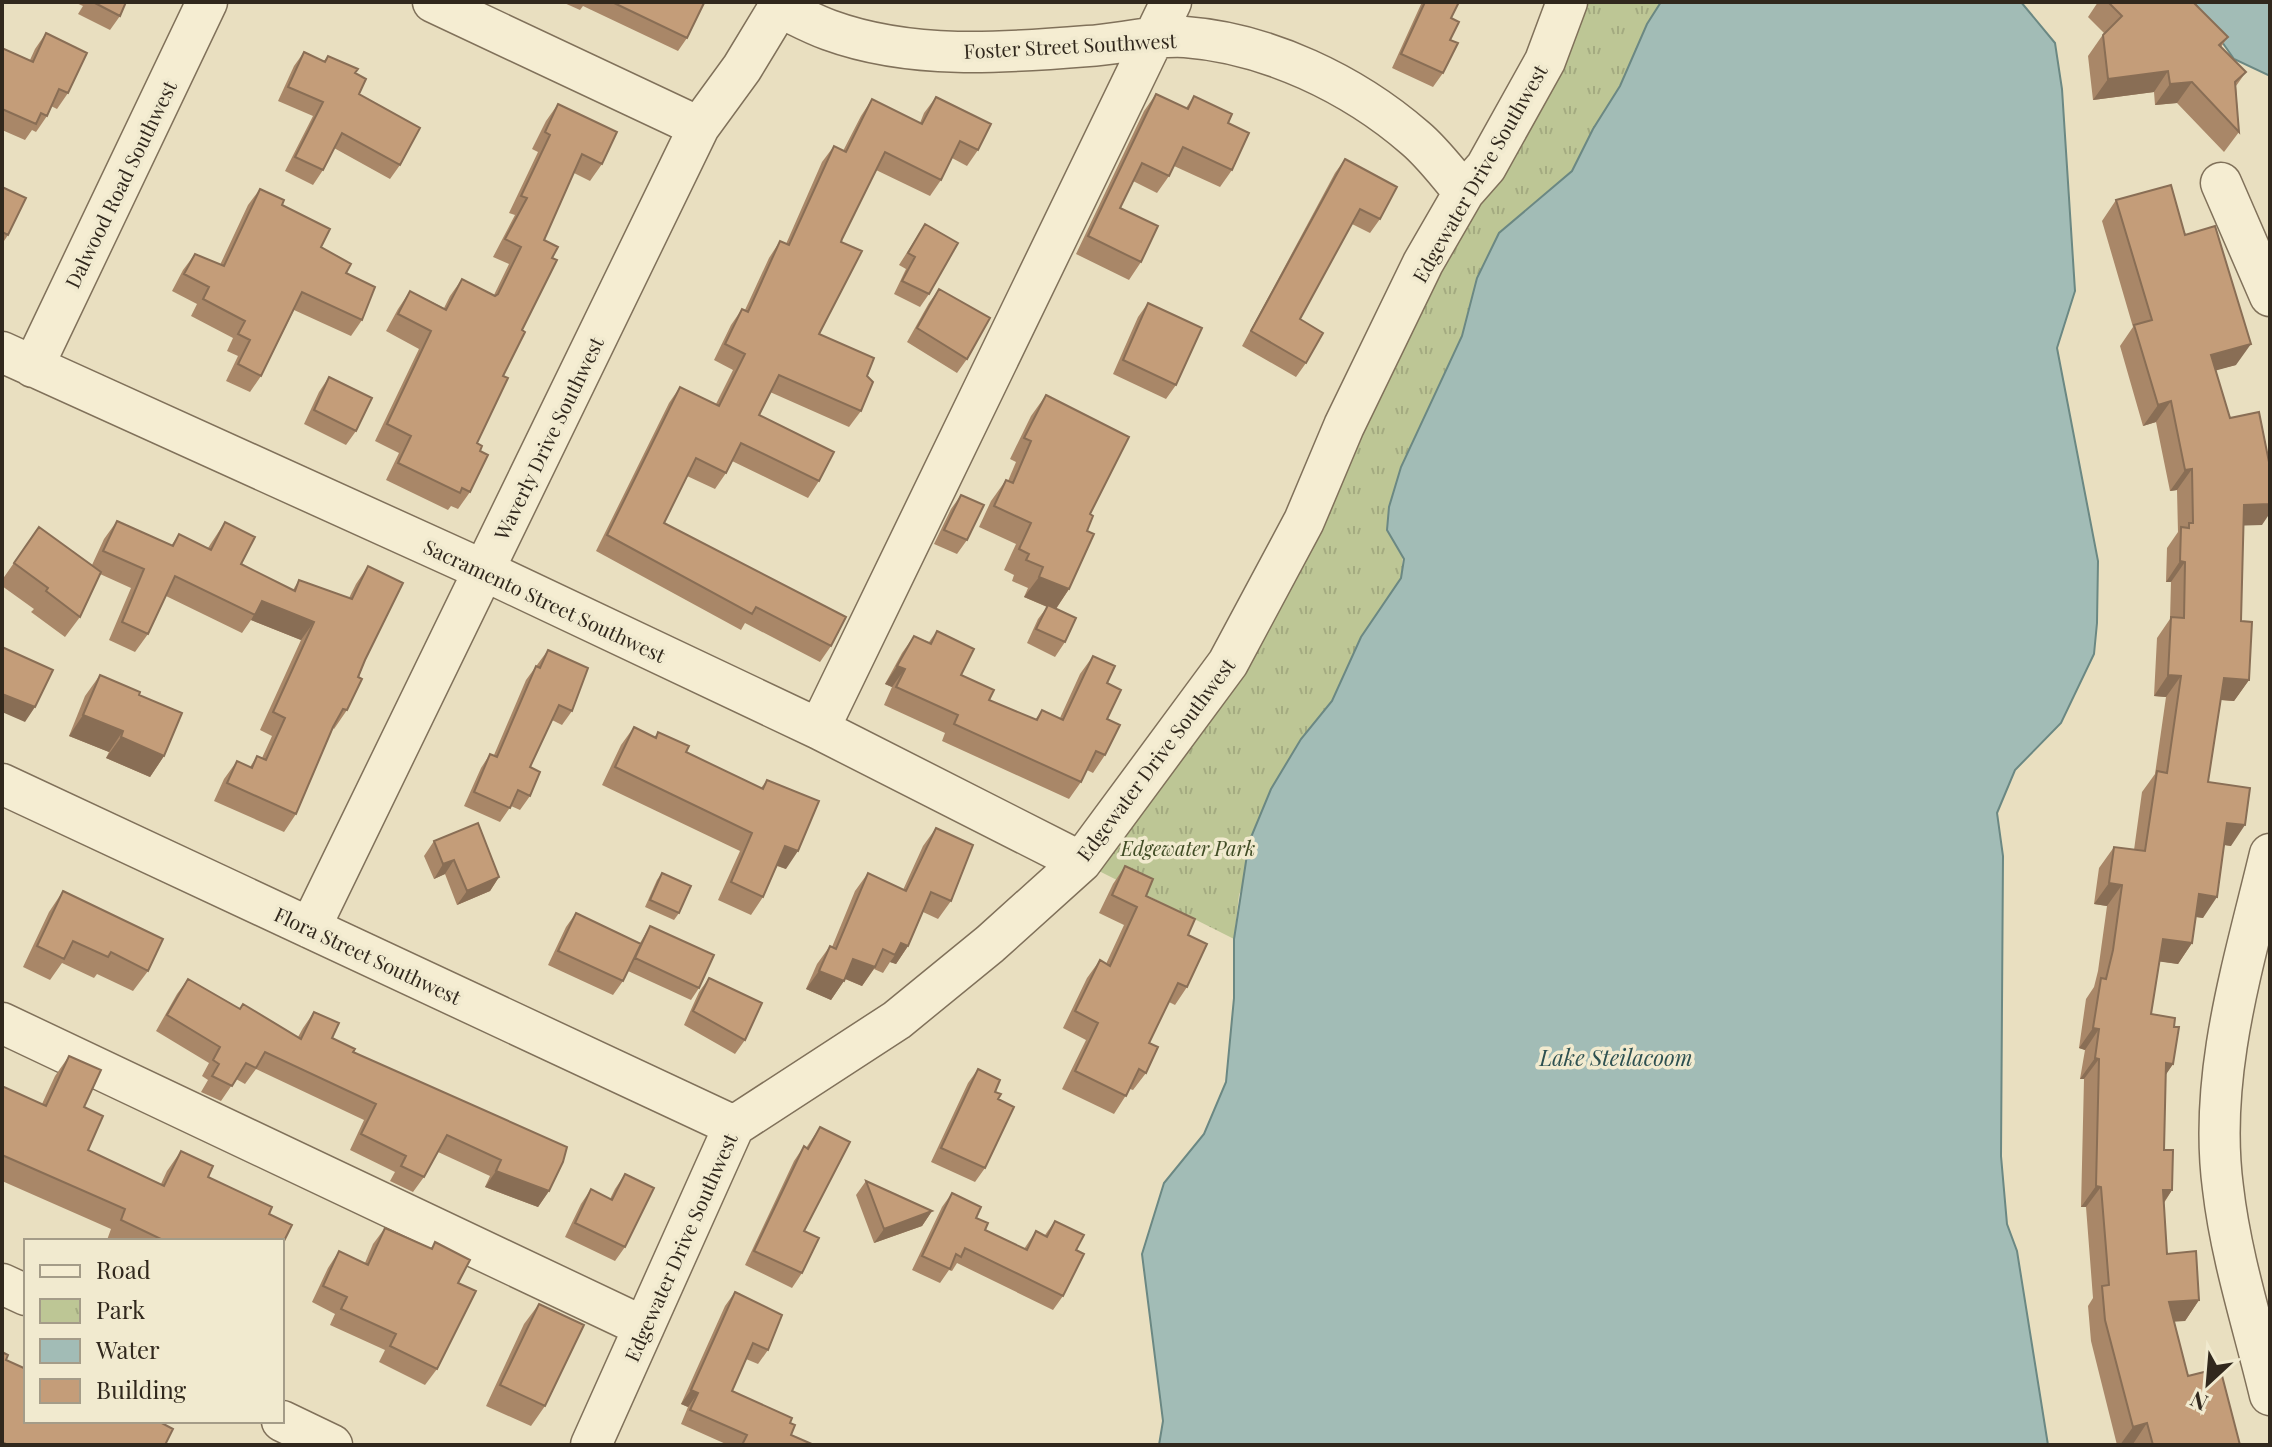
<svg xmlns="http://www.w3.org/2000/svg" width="2272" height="1447" font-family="'Playfair Display',serif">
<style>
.park{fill:url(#park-tufts)}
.water{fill:#a2bcb6;stroke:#6b8883;stroke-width:2}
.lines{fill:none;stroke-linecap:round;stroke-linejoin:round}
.minor-casing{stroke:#80715a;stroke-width:43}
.minor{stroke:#f5edd2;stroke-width:40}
.wall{fill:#a98768}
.shaded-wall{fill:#896e55}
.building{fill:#c49d79;stroke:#896e55;stroke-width:2}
.labels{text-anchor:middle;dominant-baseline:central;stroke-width:7;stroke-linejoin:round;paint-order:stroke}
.street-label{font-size:20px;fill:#31281d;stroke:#f1eacf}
.park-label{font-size:20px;font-style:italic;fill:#404c25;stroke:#f1eacf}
.water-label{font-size:22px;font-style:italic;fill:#2d5050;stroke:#f1eacf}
</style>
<defs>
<pattern id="park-tufts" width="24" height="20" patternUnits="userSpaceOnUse" patternTransform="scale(2)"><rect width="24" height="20" fill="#bdc695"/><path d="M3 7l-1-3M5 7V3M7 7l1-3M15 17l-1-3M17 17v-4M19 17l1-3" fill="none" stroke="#a3aa80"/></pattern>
</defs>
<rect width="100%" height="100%" fill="#e9dfc0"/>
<path class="park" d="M1583,2H1661L1647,24L1620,86L1593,129L1572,171L1499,233L1477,278L1462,336L1401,467L1393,540L1403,554L1401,578L1361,637L1332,701L1302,739L1239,895L1234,939L1093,868L1456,239Z"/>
<path class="water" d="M1661,2H2021L2055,43L2062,89L2075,291L2057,348L2098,561L2097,623L2094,654L2061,723L2015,770L1997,813L2003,856L2001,1156L2007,1224L2017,1251L2048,1445H1159L1163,1421L1142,1254L1164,1183L1204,1134L1226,1082L1234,998V939L1249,842L1271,789L1301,739L1332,701L1361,637L1401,578L1404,559L1387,530L1389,507L1401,467L1462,336L1477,278L1499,233L1572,171L1593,129L1620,86L1647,24Z
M2194,2H2270V76L2234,59Z"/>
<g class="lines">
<defs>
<path id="minor" d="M433,2L699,127
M779,7C796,15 812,24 829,30C911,60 1003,53 1088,46C1119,44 1153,35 1185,37C1267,43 1353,84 1415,138C1433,153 1448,174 1464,192
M2221,183L2270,296
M2,352L483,570L819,729L1081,862
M33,367L207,2
M819,729L1171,2
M2,784L734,1126
M2270,854C2244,963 2208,1075 2223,1188C2231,1258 2254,1328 2270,1395
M310,928L699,127L742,68L782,2
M2,1023L644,1327
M2,1284L26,1295
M282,1421L332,1445
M591,1445L734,1126L897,1020L990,944L1081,862L1228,663L1304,521L1344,426L1423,263L1464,192L1486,167L1545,61L1567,2"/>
</defs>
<use href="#minor" class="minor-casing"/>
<use href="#minor" class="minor"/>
</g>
<path class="wall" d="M74,2H126L120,16L110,30L78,14L83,6Z
M562,2H701L687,38L678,51L583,6L580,10Z
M1422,2H1459L1451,18L1450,40L1443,73L1433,87L1392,68Z
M2098,2H2193L2228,37L2221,47L2246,72L2236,86L2239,132L2224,152L2177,103L2155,105L2154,92L2093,100L2088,56L2104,33L2088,17Z
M46,33L68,93L57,109L51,106L47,116L36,132L32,130L25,140L2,130V48L30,60L35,49Z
M304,52L324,61L328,56L355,73L359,94L400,165L390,179L334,148L323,170L313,185L285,171L313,116L278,101L294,66Z
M1156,94L1186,108L1194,96L1228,123L1232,170L1220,187L1174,166L1169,176L1157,193L1133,181L1120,208L1141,262L1129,280L1076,254L1144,111Z
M936,97L978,150L967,166L952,158L941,180L930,196L876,170L841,242L819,334L867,376L861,411L849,427L770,392L759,415L819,481L808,498L732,461L726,473L715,489L687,476L664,523L831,646L820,662L745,623L741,630L596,551L669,403L680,387L716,404L733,370L714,360L731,325L742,309L745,310L769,258L780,241L786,244L822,162L834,146L843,151L861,116L872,99L920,123L924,113Z
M558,104L602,164L590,181L574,173L544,240L552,258L503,376L477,443L480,451L470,492L458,509L451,506L448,510L386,480L399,453L375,441L419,349L386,331L398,309L410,291L444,308L450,296L462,279L494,295L509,264L493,257L515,215L509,213L538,152L532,149L546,121Z
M1345,159L1380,219L1370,233L1352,224L1300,319L1306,363L1296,377L1242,346L1335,173Z
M2,187L8,235L2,244Z
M260,189L282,205L346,273L362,320L351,336L294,310L261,376L250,392L226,381L238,356L227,351L233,338L191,316L197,304L172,291L183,270L195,254L220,265L248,205Z
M2116,200L2185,235L2236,365L2215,370L2262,525H2243L2241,621L2249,680L2234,701L2221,700L2208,782L2231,846L2224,845L2203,918L2196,917L2192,943L2178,964L2159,961L2151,1014L2174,1027L2173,1064L2165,1075L2164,1150L2172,1190L2164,1203L2167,1254L2199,1300L2185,1321H2174L2188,1376L2240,1445H2117L2091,1341L2088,1306L2093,1298L2086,1207H2081L2084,1079H2080L2085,1050L2079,1048L2086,999L2094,987L2098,971L2107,906L2094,904L2099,868L2114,847L2134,850L2142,792L2155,774L2166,697L2154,696L2157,638L2170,619L2171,582H2166L2167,548L2178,532L2177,490L2170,491L2156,422L2143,426L2120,346L2133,327L2102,221Z
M925,224L929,294L920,307L894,294L906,269L899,265Z
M939,289L967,359L957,373L907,342L929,303Z
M1148,303L1176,385L1166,399L1113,374L1138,317Z
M329,377L356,431L346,445L304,424L319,392Z
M1046,395L1090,514L1087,531L1069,589L1056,609L1065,642L1055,657L1027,643L1038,619L1047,607L1024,597L1028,588L1012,581L1014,575L1004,570L1016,544L979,527L991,501L1006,480L1008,481L1016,462L1010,459L1031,416Z
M961,495L967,540L957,554L934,544L951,509Z
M117,521L171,546L179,534L208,548L225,522L241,564L293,590L299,580L349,598L356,584L368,566L365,660L347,710L334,729L333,728L296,814L284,832L214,801L224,779L237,761L250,767L257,756L262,758L272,736L260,730L301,640L251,620L242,633L166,596L148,634L135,652L109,640L131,588L100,574L80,617L65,637L31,612L34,609L2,586V580L39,527L92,565L104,539Z
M937,631L961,675L989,700L1035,720L1042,710L1060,718L1080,674L1093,656L1107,683L1105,755L1093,773L1087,770L1081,782L1069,799L942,741L945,733L884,705L892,687L885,684L902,653L914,636L929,642Z
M548,650L572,711L562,725L552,720L530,767V796L520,810L511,806L500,822L464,806L481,768L490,754L494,755L526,680Z
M100,675L139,695L164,756L150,777L106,758L109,752L69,736L85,696Z
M634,727L654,738L658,732L686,752L761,788L767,780L786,869L777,866L763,897L751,915L718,900L740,851L602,785L621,745Z
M936,828L951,901L938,919L923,912L908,946L896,964L890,962L883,973L874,969L862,986L845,979L831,1000L806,989L817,964L830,946L832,947L855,891L868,873L903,890L923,846Z
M434,841L499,877L490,891L457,905L445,874L434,879L424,856Z
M1125,866L1146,896L1188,935L1187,987L1175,1005L1169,1002L1149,1043L1146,1073L1133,1090L1130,1089L1114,1114L1062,1089L1086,1040L1063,1028L1087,978L1100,960L1106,964L1124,925L1099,913L1113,884Z
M662,873L679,913L674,920L645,907L657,880Z
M63,891L148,971L133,991L97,974L94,978L62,963L50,980L23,967L49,912Z
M576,913L640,943L650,926L699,988L691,1000L628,971L623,981L613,995L548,965L566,927Z
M709,978L745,1040L735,1054L684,1025L699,992Z
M188,979L240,1009L298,1037L303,1028L314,1012L332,1038L353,1052L549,1191L538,1207L485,1187L490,1176L438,1152L424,1177L413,1192L390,1181L395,1172L350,1150L364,1120L256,1069L245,1084L236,1079L221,1101L201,1092L208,1080L202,1076L209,1063L156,1031L177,994Z
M69,1056L84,1107L88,1150L161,1184L167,1171L181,1151L208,1177L269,1214L282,1241H109L107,1240L111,1229L2,1181V1086L42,1104L55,1076Z
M978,1069L998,1099L985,1168L975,1182L931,1162L968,1083Z
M820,1127L804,1231L802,1273L792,1288L745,1265L794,1161L804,1146L806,1148Z
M625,1174V1247L615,1261L565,1237L581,1204L591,1189L610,1199L615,1189Z
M866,1181L932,1211L922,1226L874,1243L856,1195Z
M952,1193L976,1218L985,1230L1024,1249L1036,1231L1045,1235L1055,1221L1076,1250L1063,1296L1053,1310L957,1263L952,1271L949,1270L940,1283L912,1270L942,1207Z
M385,1228L431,1249L435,1242L458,1283L437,1369L425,1385L379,1362L385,1350L330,1325L335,1314L312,1302L328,1268L339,1251L365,1263L373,1244Z
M735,1292L768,1350L758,1364L746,1359L732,1391L790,1423L791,1435L814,1445H728L681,1424L688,1407L681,1404L725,1306Z
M539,1304L545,1406L531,1426L486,1406L524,1324Z"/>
<path class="shaded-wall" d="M2168,71L2154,92L2093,100L2108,79Z
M2192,82L2177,103L2155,105L2170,84Z
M2251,344L2236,365L2196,376L2211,355Z
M2171,401L2156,422L2143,426L2158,405Z
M2192,469L2177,490L2170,491L2185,470Z
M2270,504V513L2262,525L2229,526L2244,505Z
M2180,561L2185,562L2171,582H2166Z
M1039,577L1069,589L1055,610L1024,597Z
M262,601L314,622L301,640L251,620Z
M897,666L905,669L892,687L885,684Z
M2168,675L2181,676L2166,697L2154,696Z
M2224,678L2249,680L2234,701L2209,699Z
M2,694L35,707L25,722L2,712Z
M83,715L123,731L109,752L69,736Z
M121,737L164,756L150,777L106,758Z
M2227,823L2245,825L2231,846L2213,843Z
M785,846L798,851L786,869L773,864Z
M454,860L445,874L434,879L443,864Z
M499,877L490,891L457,905L467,891Z
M2109,883L2122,885L2107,906L2094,904Z
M2199,894L2217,897L2203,918L2184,915Z
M2163,939L2192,943L2178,964L2148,960Z
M901,943L908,946L896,964L890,962L895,955Z
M853,959L875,967L862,986L841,977Z
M819,971L844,981L831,1000L806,989Z
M2093,1028L2099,1029L2085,1050L2079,1048Z
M2095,1058L2099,1059L2084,1079H2080Z
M2166,1063L2173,1064L2159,1085Z
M496,1171L549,1191L538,1207L485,1187Z
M2096,1186L2101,1187L2086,1207H2081Z
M2163,1190H2172L2158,1211Z
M932,1211L922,1226L874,1243L884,1229Z
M2199,1300L2185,1321L2155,1323L2169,1302Z
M691,1390L698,1393L688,1407L681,1404Z
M2147,1423L2133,1444L2120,1445L2133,1427Z"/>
<path class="building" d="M93,2H126L120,16Z
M612,2H701L704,3L687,38Z
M1425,2H1459L1451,18L1459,22L1450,40L1458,43L1443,73L1401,54Z
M2108,2H2193L2228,37L2219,45L2246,72L2235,82L2239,132L2192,82L2170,84L2168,71L2108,79L2103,35L2122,16Z
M46,33L87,53L68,93L59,89L47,116L41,113L36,124L2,109V48L33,62Z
M304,52L325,62L328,56L358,69L355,73L366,79L359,94L420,128L400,165L342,133L323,170L295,157L323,102L288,87Z
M1156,94L1188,109L1194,96L1232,114L1228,123L1249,133L1232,170L1183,147L1169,176L1142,163L1120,208L1158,226L1141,262L1088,236Z
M936,97L991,124L978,150L960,141L941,180L885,152L842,239L841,242L862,251L819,334L874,358L867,376L873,382L861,411L779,375L759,415L834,452L819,481L741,443L726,473L696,458L664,523L846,617L831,646L756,607L752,614L607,535L680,387L719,406L745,354L725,344L742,309L748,312L780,241L789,245L834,146L846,152L872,99L922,124Z
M558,104L617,132L602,164L582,154L544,240L558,247L552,258L557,260L522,330L525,332L503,376L508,378L477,443L482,446L480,451L488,455L470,492L462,488L460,493L398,463L411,436L387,424L431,331L398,314L410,291L446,310L462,279L495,296L498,294L521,247L505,239L527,198L521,196L550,135L545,132Z
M1345,159L1397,187L1380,219L1360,209L1300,319L1323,333L1306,363L1251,331Z
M2171,185L2185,235L2215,226L2251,344L2211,355L2230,418L2259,412L2270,467V504L2244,505L2241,621L2252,622L2249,680L2224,678L2208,782L2250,788L2245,825L2227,823L2217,897L2199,894L2192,943L2163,939L2151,1014L2175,1018L2174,1027H2179L2173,1064L2166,1063L2164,1150H2173L2172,1190H2163L2167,1254L2196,1251L2199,1300L2169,1302L2188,1376L2220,1368L2240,1445H2153L2147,1423L2133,1427L2105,1320L2102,1286L2109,1285L2101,1187L2096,1186L2099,1059L2095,1058L2099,1029L2093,1028L2101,978L2106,979L2113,950L2122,885L2109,883L2114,847L2145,851L2157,771L2167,773L2181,676L2168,675L2171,617L2184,618L2185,562L2180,561L2181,527L2189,528V523H2193L2192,469L2185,470L2171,401L2158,405L2134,325L2152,320L2116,200Z
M2,187L26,198L8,235L2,232Z
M260,189L284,200L282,205L330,229L321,247L351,264L346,273L375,287L362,320L302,292L261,376L238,364L250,340L238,334L245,321L203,299L209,287L184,274L195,254L224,266Z
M925,224L958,243L929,294L902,281L915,257L908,253Z
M939,289L990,318L967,359L917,328Z
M1148,303L1202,328L1176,385L1123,360Z
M329,377L372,398L356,431L314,410Z
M1046,395L1129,437L1090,514L1093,516L1087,531L1094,534L1069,589L1039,577L1043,567L1026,560L1029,554L1019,549L1031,523L994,506L1006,480L1013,483L1031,441L1024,438Z
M961,495L984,505L967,540L944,530Z
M117,521L173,546L179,534L211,550L225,522L255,537L241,564L295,591L299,580L352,599L368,566L403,583L365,660L358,677L362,679L347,710L343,709L333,727L296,814L227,783L237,761L252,768L257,756L266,760L285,718L273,712L314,622L262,601L255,615L175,576L148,634L122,622L144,569L103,551Z
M39,527L101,572L80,617L46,591L48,588L14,563Z
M1048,605L1076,618L1065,642L1036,629Z
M937,631L974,649L961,675L994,690L989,700L1037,720L1042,710L1063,720L1093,656L1115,666L1107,683L1121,690L1107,719L1120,725L1105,755L1096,751L1081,782L954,724L958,715L896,687L905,669L897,666L914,636L931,644Z
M2,647L53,670L35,707L2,694Z
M548,650L588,668L572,711L559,705L530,767L540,772L530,796L518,790L510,808L474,792L490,754L497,757L536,666L540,668Z
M100,675L140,692L139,695L182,713L164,756L121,737L123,731L83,715Z
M634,727L656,738L658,732L689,746L686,752L763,789L767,780L819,801L798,851L785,846L763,897L731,882L752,833L615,767Z
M478,823L499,877L467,891L454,860L443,864L434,841Z
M936,828L973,845L951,901L931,892L908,946L901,943L895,955L883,949L875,967L853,959L844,981L819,971L830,946L836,949L868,873L906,891Z
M1125,866L1153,879L1146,896L1195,919L1188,935L1207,944L1187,987L1178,983L1149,1043L1158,1047L1146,1073L1139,1069L1126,1096L1075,1071L1098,1023L1075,1011L1100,960L1110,966L1137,907L1112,895Z
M662,873L691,886L679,913L650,900Z
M63,891L163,939L148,971L111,952L108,957L73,941L64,959L37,946Z
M576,913L641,944L623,981L558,951Z
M650,926L714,955L699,988L635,958Z
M709,978L762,1003L745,1040L693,1011Z
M188,979L240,1009L243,1004L301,1039L314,1012L339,1023L332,1038L355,1049L353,1052L567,1147L563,1162L549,1191L496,1171L501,1160L447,1135L424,1177L401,1166L406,1156L361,1134L376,1104L265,1052L256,1068L246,1063L232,1086L212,1076L219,1064L213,1060L220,1047L167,1015Z
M69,1056L101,1070L84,1107L103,1116L88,1150L164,1186L181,1151L213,1166L208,1177L272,1207L269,1214L292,1225L282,1245V1241H165L121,1220L125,1209L2,1155V1086L46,1106Z
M978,1069L1000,1080L995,1092L1001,1094L998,1099L1014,1107L985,1168L941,1148Z
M820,1127L850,1142L804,1231L819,1238L802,1273L754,1251L804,1146L808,1149Z
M625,1174L654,1188L625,1247L575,1223L591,1189L612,1200Z
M866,1181L932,1211L884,1229Z
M952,1193L981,1207L976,1218L988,1223L985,1230L1027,1250L1036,1231L1047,1237L1055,1221L1084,1235L1076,1250L1084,1254L1063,1296L965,1248L961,1257L956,1254L950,1269L922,1256Z
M385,1228L432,1249L435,1242L470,1260L458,1283L476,1291L437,1369L390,1346L396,1334L341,1309L347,1297L323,1286L339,1251L368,1265Z
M735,1292L782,1315L768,1350L753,1343L732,1391L792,1418L790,1423L795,1425L791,1435L814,1445H742L747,1435L690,1410L698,1393L691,1390Z
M539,1304L584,1325L545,1406L500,1385Z
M2,1352L8,1355L6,1360L26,1369V1421H158L173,1429L165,1445H8L2,1442Z"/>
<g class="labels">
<g class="street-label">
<text transform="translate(1070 45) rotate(-3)">Foster Street Southwest</text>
<text transform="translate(1479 173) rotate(-60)">Edgewater Drive Southwest</text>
<text transform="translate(120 184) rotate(-64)">Dalwood Road Southwest</text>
<text transform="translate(548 438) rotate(-64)">Waverly Drive Southwest</text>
<text transform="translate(545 600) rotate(25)">Sacramento Street Southwest</text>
<text transform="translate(1155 759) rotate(-53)">Edgewater Drive Southwest</text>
<text transform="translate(368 955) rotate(25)">Flora Street Southwest</text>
<text transform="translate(680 1247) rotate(-66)">Edgewater Drive Southwest</text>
</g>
<g class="park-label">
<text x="1188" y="847">Edgewater Park</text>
</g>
<g class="water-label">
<text x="1616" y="1057">Lake Steilacoom</text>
</g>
</g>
<rect width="2272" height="1447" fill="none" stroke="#31281d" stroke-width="8"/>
<rect x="24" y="1239" width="260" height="184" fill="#f1eacf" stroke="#a49c88" stroke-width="2"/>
<rect x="40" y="1265" width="40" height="12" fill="#f5edd2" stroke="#a49c88" stroke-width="2"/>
<text x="96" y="1279" font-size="24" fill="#31281d">Road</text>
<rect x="40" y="1299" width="40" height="24" fill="url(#park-tufts)" stroke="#a49c88" stroke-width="2"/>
<text x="96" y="1319" font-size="24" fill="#31281d">Park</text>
<rect x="40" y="1339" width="40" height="24" fill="#a2bcb6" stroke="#a49c88" stroke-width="2"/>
<text x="96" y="1359" font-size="24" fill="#31281d">Water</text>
<rect x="40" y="1379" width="40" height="24" fill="#c49d79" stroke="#a49c88" stroke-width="2"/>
<text x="96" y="1399" font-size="24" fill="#31281d">Building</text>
<g transform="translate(2208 1383) rotate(206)" stroke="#f1eacf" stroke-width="6" paint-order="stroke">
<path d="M0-6L14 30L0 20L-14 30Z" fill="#31281d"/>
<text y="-12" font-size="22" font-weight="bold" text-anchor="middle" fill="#31281d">N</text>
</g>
</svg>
